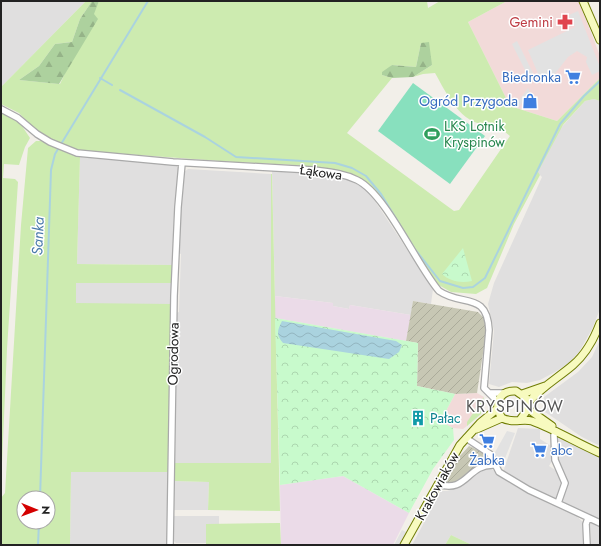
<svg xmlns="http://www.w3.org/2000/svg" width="601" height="546" font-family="Jost,sans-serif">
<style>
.residential{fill:#e0dfdf}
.commercial{fill:#f2dad9}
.industrial{fill:#ebdbe8}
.construction{fill:url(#construction-furrows)}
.grass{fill:#cdebb0;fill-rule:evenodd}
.forest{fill:url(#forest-firs)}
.park{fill:url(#park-crowns)}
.pitch{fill:#88e0be}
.parking{fill:#e2e2e2}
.water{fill:url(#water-waves)}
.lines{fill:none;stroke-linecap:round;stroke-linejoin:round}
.stream{stroke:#aad3df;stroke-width:2}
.minor-casing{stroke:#a9a9a9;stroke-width:8}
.secondary-casing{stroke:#707d05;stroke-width:9}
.minor{stroke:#fff;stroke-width:5.5}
.secondary{stroke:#f7fabf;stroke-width:7}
.labels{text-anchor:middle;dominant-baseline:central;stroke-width:3;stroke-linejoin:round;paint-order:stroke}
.health-label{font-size:14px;fill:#be3a42;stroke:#fff;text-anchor:end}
.shop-label{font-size:14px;fill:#366cbe;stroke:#fff;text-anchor:end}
.leisure-label{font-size:14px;fill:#27864d;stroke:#fff;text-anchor:start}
.street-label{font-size:14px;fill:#222;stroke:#fff}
.culture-label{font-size:14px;fill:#0d838f;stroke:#fff;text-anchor:start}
.water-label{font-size:15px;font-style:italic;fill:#4a7aab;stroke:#fff}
.quarter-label{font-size:16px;letter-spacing:1px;fill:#555;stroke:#fff}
</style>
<defs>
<pattern id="construction-furrows" width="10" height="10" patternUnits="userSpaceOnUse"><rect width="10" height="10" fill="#c7c7b4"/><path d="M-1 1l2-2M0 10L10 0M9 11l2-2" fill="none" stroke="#abab9a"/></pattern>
<pattern id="forest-firs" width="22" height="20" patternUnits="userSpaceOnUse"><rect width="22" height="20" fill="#add19e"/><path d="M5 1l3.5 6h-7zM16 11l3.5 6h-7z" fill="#95b388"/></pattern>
<pattern id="park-crowns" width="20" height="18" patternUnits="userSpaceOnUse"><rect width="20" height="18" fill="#c8facc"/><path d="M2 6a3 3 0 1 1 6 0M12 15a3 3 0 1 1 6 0" fill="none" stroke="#acd6af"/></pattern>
<pattern id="water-waves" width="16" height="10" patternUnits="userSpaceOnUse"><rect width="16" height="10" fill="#aad3df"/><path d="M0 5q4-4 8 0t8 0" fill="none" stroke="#92b5bf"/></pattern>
</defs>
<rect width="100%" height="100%" fill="#f2efe9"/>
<path class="residential" d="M1,1H86L1,87Z
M594,99L600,101V309L592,329L579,352L570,362L555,372L540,380L527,383L512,382L499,387L489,384L494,331L488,304L494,283L542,177L537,172L559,130L585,101Z
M80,157L177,165L178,168L174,265L77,264Z
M188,169L271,174V463H175L176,313L179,312L181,254L178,253L184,172Z
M272,170L319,173L344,178L363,187L373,198L433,289L431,304L413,301L411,315L350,305L349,309L333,306V303L275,296Z
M76,283H173L172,304H76Z
M600,340V446L582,437L545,412L544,397L578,372L592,357Z
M518,428L540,429V439L553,447L552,461L549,466L560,473L564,481L557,500L503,472Z
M559,438L600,457V519L562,502L568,482L558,464L556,445Z
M481,467H489L500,475L572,512L584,523V545H472L451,535L445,545H412L441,491H447L459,487Z
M71,472H169L168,545H70Z
M174,481L209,482L208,510H173Z
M173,516H219V524H206V543H176L172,540Z
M594,522L600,525V545H591L590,524Z"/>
<path class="commercial" d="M507,1H579L600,56V78L557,121L510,106L468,22Z
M477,393L484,397L475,409L467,426L463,429L453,428L447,425V409L455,394Z"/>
<path class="industrial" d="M275,296L333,303V306L349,309L350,305L411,315L406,341L275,318Z
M343,476L409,513L393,545H281L280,485Z"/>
<path class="construction" d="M413,301L478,312L484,318L487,327L477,393L455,394L417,386L418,343L406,341Z
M469,446L484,453L489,466L481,467L459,486L451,489L446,481L459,457Z"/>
<path class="grass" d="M86,1H92L80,19L72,42L55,44L39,66L19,80L60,84L99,1H427L428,8L440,1H507L468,22L510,106L557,121L600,78V101L594,99L585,101L563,125L538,172L540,175L514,224L487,288L476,294L451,292L437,284L430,274L373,188L355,175L336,170L296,165L234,162L84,151L68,148L51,141L35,130L19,113L1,104V87ZM421,43L432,65L413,77L423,74L435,73C448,96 463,130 495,124L510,136L459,210L454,211L347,133L392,78L382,75L392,65L416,67Z
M1,113L20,123L30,138L25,147L19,165L4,164L3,178L15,179L18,182L7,349L1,486Z
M36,141H41L80,157L77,264L174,265L173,283H76V303L172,304L169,472H71L70,545H1V498L5,493L21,225L28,148ZM24,498H48V522H24Z
M271,174H272L280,511L208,510L209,482L174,481L175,463H271Z
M484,397L481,414L467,426V422Z
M280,523L281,545H206V524Z
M451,535L472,545H445Z"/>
<path class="forest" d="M92,1H99L94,14L98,19L59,84L19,80L39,66L55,44L72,42L80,19Z
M429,42L432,65L413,77L392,78L382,75V72L392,65L416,67L421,43Z"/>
<path class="park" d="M463,248L472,281C461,283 451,282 442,274Z
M275,318L418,343L417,386L455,394L447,409V425L453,428L454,440L433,469L409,513L343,476L280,485Z"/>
<path class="pitch" d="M413,83L485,136L450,184L378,131Z"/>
<path class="parking" d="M578,11L600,67V71L592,75L586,62L587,57L577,51L568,57L554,75L550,73L542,83L528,50L575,27L569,15Z
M517,41L533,73L528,76L512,44Z
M528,88L530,92L518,108L514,107Z
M507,431L515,433L500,471L497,469L494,454Z
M402,530L406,532L399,545H394Z"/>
<path class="water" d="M282,321L396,341L402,345L399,352L389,359L283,343C276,335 277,331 282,321Z"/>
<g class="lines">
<path class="stream" d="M100,78L112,85
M120,90L205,137L236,157L335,163L352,168L366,176L381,194L414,248L440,281L463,288L473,287L485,278L560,124L584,96L600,81
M40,498L51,170L55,154L148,1
M38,545L39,522"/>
<defs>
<path id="minor" d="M1,109L18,118L37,134L50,142L77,153L173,162L313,170C328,172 343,173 357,180C386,194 416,264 439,291C462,307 487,291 489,330L484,388L498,402
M490,393H505
M556,431L554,435L555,460L565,483L558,503
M466,438L490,454L499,472L529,490L600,523
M438,484C467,494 467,464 494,465
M170,545L174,296L178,207L182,163
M587,545L586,524L588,518"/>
<path id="secondary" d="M583,1L600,40
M522,394L545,386
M528,403C541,387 558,378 573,365C586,354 594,339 600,323
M528,409L552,426
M520,420L528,409L526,398L516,391C499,390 493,405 502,418C513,424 522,418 532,421C556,430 577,443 600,453
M477,429L502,418
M404,545L460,445L480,423L497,409"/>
</defs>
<use href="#minor" class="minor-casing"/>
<use href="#secondary" class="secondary-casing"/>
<use href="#minor" class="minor"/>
<use href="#secondary" class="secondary"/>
</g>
<defs>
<symbol id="pharmacy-bare" viewBox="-9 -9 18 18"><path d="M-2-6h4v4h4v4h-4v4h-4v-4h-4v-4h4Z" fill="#e0444e" stroke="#fff" stroke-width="2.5" paint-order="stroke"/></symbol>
<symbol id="supermarket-bare" viewBox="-9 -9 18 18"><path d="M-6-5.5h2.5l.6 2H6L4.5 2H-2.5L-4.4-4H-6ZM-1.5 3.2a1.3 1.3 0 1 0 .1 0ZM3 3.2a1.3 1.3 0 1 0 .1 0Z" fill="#3f7fe0" stroke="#fff" stroke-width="2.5" paint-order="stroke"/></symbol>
<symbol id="shop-bare" viewBox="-9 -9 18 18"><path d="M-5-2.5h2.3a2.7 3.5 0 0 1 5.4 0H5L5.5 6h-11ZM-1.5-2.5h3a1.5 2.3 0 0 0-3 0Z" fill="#3f7fe0" stroke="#fff" stroke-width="2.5" paint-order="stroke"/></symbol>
<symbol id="stadium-bare" viewBox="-9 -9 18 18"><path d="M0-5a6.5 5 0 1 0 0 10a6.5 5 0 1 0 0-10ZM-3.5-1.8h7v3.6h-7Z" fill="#2e9e5b" stroke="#fff" stroke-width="2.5" paint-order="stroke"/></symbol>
<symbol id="building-bare" viewBox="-9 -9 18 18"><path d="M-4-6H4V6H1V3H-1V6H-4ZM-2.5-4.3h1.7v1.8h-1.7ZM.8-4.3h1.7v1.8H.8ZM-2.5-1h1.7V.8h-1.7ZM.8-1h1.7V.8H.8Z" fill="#0f9aa8" stroke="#fff" stroke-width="2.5" paint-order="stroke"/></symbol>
</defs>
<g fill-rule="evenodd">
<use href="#pharmacy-bare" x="554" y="11" width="22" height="22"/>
<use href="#supermarket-bare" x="562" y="66" width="22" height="22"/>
<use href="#shop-bare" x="519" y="90" width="22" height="22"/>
<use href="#stadium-bare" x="421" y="123" width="22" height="22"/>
<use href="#building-bare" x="407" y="407" width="22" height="22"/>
<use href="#supermarket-bare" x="476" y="430" width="22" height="22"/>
<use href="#supermarket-bare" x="528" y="439" width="22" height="22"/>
</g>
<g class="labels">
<g class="health-label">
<text x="553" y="22">Gemini</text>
</g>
<g class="shop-label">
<text x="561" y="77">Biedronka</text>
<text x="518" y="101">Ogród Przygoda</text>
<text x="551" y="450" text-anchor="start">abc</text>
<text x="487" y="460" text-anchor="middle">Żabka</text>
</g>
<g class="leisure-label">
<text x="444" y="126">LKS Lotnik<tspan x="444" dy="16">Kryspinów</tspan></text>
</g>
<g class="street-label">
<text transform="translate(321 172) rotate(8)">Łąkowa</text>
<text transform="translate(173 354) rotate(-89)">Ogrodowa</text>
<text transform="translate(437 486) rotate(-61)">Krakowiaków</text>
</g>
<g class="culture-label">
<text x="430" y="418">Pałac</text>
</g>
<g class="water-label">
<text transform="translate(38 236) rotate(-88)">Sanka</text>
</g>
<g class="quarter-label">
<text x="515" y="406">KRYSPINÓW</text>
</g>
</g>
<rect width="601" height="546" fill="none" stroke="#222222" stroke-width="4"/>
<g transform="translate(36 510) rotate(91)"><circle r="19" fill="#ffffff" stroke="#a7a7a7"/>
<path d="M0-3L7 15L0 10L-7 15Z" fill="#d40000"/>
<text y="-6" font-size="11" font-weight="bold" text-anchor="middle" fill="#222222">N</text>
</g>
</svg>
